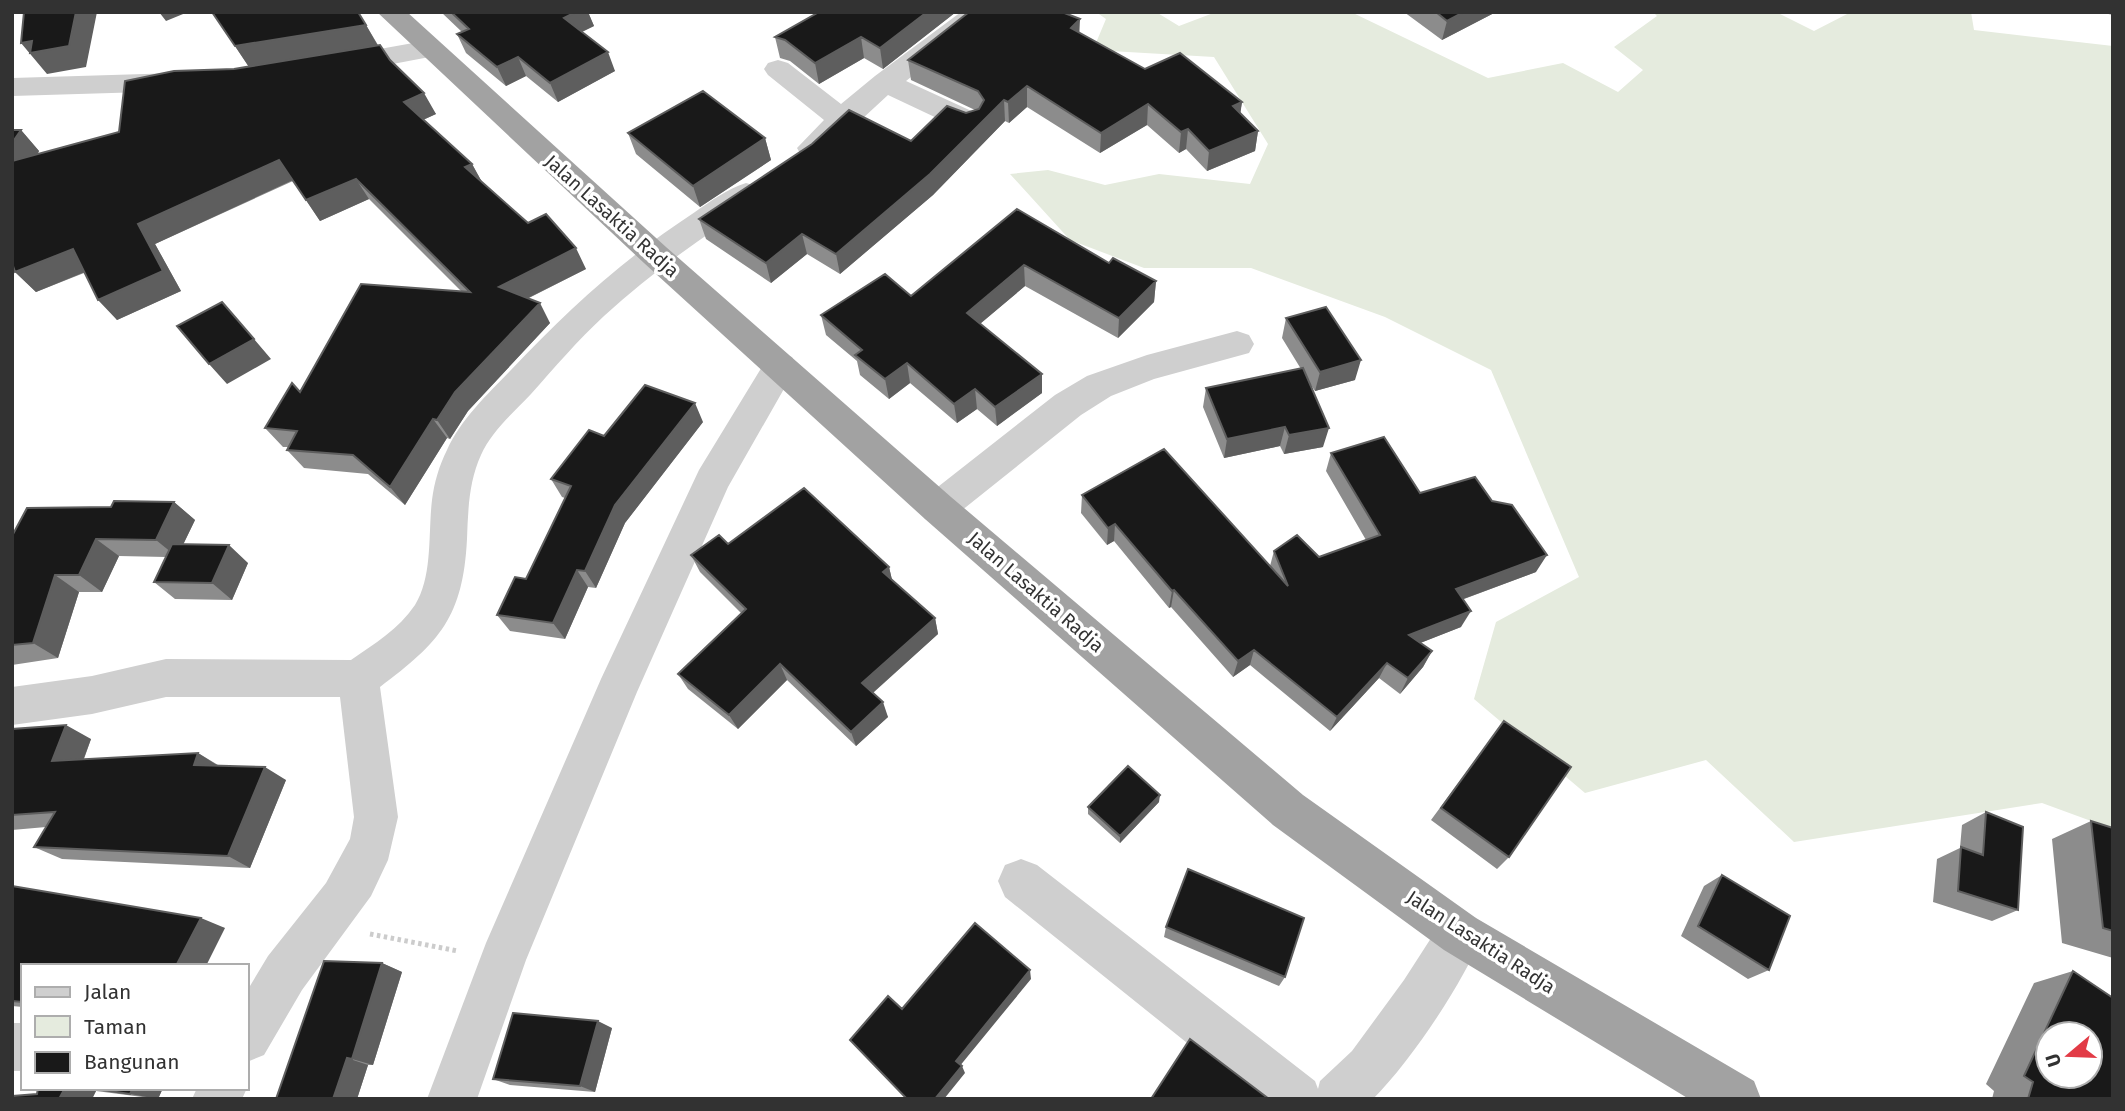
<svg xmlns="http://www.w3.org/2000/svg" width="2125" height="1111" font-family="'Fira Sans',sans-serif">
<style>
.green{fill:#e5ebde}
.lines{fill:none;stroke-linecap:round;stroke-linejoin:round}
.path{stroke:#ccc;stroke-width:5;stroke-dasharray:3.5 3.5;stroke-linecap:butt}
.minor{fill:#cfcfcf;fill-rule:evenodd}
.trunk{fill:#a2a2a2;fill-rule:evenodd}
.wall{fill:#8c8c8c}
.shaded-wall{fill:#5e5e5e}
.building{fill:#191919;stroke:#5e5e5e;stroke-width:2;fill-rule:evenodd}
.labels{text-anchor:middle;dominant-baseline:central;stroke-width:7;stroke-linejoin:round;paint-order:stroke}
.street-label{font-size:19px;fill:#323232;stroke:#fff}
</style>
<rect width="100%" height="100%" fill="#fff"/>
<path class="green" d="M1096,12H1156L1179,26L1216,12H1351L1488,78L1563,63L1618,92L1643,70L1614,47L1657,16L1653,12H1776L1814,31L1851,12H1971L1974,30L2113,46V829L2042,803L1794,842L1706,760L1585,793L1474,699L1496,622L1579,577L1491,370L1385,317L1251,268H1144L1070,240L1010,174L1048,170L1105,185L1159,174L1250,184L1268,144L1214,57L1093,50L1106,19Z"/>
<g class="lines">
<path class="path" d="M370,934L458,951"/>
<path class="minor" d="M961,12H993L906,81L978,114L983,121L978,128L968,131L958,128L888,95L823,155L812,158L801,155L797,148L824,120L768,75L764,69L768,63L778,60L788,63L841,104L875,76Z
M430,40L440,43L444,49L440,55L335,75L325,72L321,66L325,60L335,57Z
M178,73L188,76L192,82L188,88L178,91L12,96V78Z
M746,183L757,186L762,194L757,202C703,236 651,273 604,316C578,340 555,367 531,394C514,412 491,432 481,455C469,481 468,510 467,539C463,617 440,642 380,687L398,817L388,860L371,896L302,990L264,1055L247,1062V991L268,956L326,883L350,839L354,817L340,697H166L92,714L12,725V687L92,676L166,659L351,660C374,644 399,629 415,605C433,576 428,533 432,500C434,483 439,466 447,450C461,419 487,395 510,371C570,308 622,260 695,212C711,201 727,189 746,183Z
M1237,331L1249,335L1254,344L1249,353L1154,379L1111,396L1081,415L951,519L938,524L925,519L919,508L925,497L1055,395L1087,376L1147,355Z
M780,353L792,357L797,366L728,487L637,692L526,960L477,1099H427L486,943L601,679L699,470L768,357Z
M1021,859L1037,865L1315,1081L1318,1089L1320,1081L1352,1051L1404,980L1444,918L1460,911L1476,918L1483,934C1463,983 1411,1061 1373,1099H1257L1005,897L998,881L1005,865Z
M12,1023H23V1071H12Z
M197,1088H247L242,1099H192Z"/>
<path class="trunk" d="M377,12H407L666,247L951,497L1303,795L1476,918L1754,1081L1761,1099H1689L1444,950L1273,825L925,519L644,263Z"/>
</g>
<path class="wall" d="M212,12L366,25L378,45L436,114L423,120L472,164L482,182L528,223L586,269L527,299L550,323L468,411L450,439L447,438L405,505L368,474L304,468L287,450L288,447H283L265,428L300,392L461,291L369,199L320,221L293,181L155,244L181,291L117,320L84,273L36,292L15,272L21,130L39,151L38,154L119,132L234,69L249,67Z
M441,12H588L594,26L582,32L615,71L558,102L526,76L506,86L466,53L457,34L462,32Z
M956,12L883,69L864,58L819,84L790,61L780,58L775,37Z
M1404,12H1496L1442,40Z
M2099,12H2113V15Z
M1079,33L1145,69L1242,102L1240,113L1258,131L1255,151L1207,171L1186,149L1179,153L1147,125L1100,153L1027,107L1009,123L1005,121L933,195L840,274L807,254L771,283L706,239L699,219L911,141L966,113L975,110L911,80L908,60Z
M628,133L765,138L771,160L700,207L636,154Z
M1017,209L1109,263L1156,281L1154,302L1118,338L1025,286L980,324L1042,374V393L997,426L977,409L957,423L910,383L889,399L860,375L857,361L826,335L821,315L911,296Z
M1286,318L1355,380L1315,391L1308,381L1323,447L1284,454L1280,446L1224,458L1203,407L1206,388L1301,369L1282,338Z
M703,422L625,523L596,588L588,587L565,639L510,631L497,615L526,579L565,498L562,497L551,479L604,436Z
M1331,453L1420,493L1536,572L1464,599L1461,627L1420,643L1432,651L1423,667L1400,694L1379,678L1330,731L1250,665L1233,677L1171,607L1169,608L1114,541L1107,545L1081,513L1082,495L1270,566L1274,551L1319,557L1366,540L1326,471Z
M174,502L195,520L183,545L248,563L232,600L175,599L154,582L166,557L119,556L102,592H79L58,658L12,665V536Z
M728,544L889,567L892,580L935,618L938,634L873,693L888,717L856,746L787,680L738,729L688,689L678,674L741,613L700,572L691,555Z
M1504,721L1509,857L1497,869L1431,820Z
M12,729L91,739L84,759L198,753L218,765L286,780L250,868L62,859L34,847L46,827L12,830Z
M1159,802L1120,843L1088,814V807Z
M1986,812L2018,910L1992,921L1933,902L1937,859L1960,848L1962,825Z
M2091,821L2113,828V958L2062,943L2052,839Z
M1722,875L1769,970L1748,979L1681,936L1704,886Z
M12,886L225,928L23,966V1007L12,1006Z
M1166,927L1285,977L1279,986L1164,937Z
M382,963L402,972L373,1065H368L357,1099H276Z
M2073,971L2113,1099H1992L1994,1091L1986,1084L2034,983Z
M612,1028L595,1092L510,1085L493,1079Z
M38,1088H163L158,1099L96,1091L92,1099H12L37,1094Z"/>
<path class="shaded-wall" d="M76,12H97L86,67L47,74L21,43L32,41Z
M159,12H188L166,21Z
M576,12H588L594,26L571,37L564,18Z
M927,12H956L883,69L880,48Z
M1464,12H1496L1442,40L1447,21Z
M1080,19L1079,40L1071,28Z
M366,25L378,46L249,67L235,46Z
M861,37L864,58L819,84L815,63Z
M608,52L615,71L558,102L550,83Z
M518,57L526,76L506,86L497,67Z
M1027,86V107L1009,123L1008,102Z
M424,93L436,114L416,123L404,102Z
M1004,100L1005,121L933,195L840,274L836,254Z
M1242,102L1239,123L1233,106Z
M1148,104L1147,125L1100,153L1101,133Z
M1188,129L1186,149L1179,153L1181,132Z
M21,130L39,151L18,185L12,179V143Z
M1258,131L1255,151L1207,171L1209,151Z
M765,138L771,160L700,207L693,186Z
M279,160L293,180L155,244L181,291L117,320L98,300L138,224Z
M472,164L483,184L465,167Z
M356,179L369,199L320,221L306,200Z
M802,234L807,254L771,283L766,263Z
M576,248L586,269L510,307L499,287Z
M73,249L92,269L36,292L15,272Z
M1024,265L1025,286L969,333L967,313Z
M1156,281L1154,302L1118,338L1119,318Z
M540,303L550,323L468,411L450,439L437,420L455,392Z
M254,339L271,359L227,384L209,364Z
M1361,360L1355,380L1315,391L1320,372Z
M907,363L910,383L889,399L885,379Z
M1042,374V393L997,426L995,407Z
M975,389L977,409L957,423L954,404Z
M695,403L703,422L625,523L596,588L585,571L615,505Z
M433,419L447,438L405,505L390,487Z
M1285,427L1280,446L1224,458L1227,439Z
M1329,428L1323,447L1284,454L1289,435Z
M174,502L195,520L177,557L156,540Z
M1115,524L1114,541L1107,545L1108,528Z
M96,539L119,556L102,592L79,575Z
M229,545L248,563L232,600L212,583Z
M1547,555L1536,572L1447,605L1456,589Z
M889,567L893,584L883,572Z
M577,570L588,587L565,639L553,623Z
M55,575L79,592L58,658L33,643Z
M1174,590L1171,607L1169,608L1172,591Z
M1471,611L1461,627L1400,651L1409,635Z
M935,618L938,634L867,698L862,683Z
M1254,650L1250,665L1233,677L1238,661Z
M1432,651L1423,667L1400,694L1408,678Z
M1387,663L1379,678L1330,731L1337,717Z
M780,664L787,680L738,729L729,715Z
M883,702L888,717L856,746L851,732Z
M66,725L91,739L78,774L52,761Z
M198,753L220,767L194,765Z
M265,767L286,780L250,868L228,856Z
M1160,795L1159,802L1120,843V836Z
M201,918L225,928L206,966H176Z
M382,963L402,972L373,1065L352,1059Z
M1030,970L1031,979L959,1067L956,1061Z
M598,1021L612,1028L595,1092L580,1086Z
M347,1058L368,1065L357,1099H333Z
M962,1066L965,1073L944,1099H935Z
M65,1088H81L96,1091L92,1099H59Z
M133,1088H163L158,1099L130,1094Z"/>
<path class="building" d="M24,12H76L69,46L30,53L32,41L21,43Z
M212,12H358L366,25L235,46Z
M451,12H576L564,18L608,52L550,83L518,57L497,67L457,34L469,29Z
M819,12H927L880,48L861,37L815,63L785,40L775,37Z
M969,12H1062L1080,19L1071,28L1145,69L1180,53L1242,102L1233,106L1258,131L1209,151L1188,129L1181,132L1148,104L1101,133L1027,86L1008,102L1004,100L930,174L836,254L802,234L766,263L699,219L812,144L849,110L911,141L947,106L966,113L979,109L984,100L978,91L908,60Z
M1436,12H1464L1447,21Z
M380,45L390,60L424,93L404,102L472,164L465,167L528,223L546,214L576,248L499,287L540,303L455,392L437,420L433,419L390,487L353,455L287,450L297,431L265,428L292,383L300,392L361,284L470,292L356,179L306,200L279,160L138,224L163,271L98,300L73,249L15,272L12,263V161L119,132L125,81L174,71L234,69Z
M703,91L765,138L693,186L628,133Z
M12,130H21L12,143Z
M1017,209L1109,263L1113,258L1156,281L1119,318L1024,265L967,313L1042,374L995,407L975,389L954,404L907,363L885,379L855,355L862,350L821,315L885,274L911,296Z
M222,302L254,339L209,364L177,326Z
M1326,307L1361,360L1320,372L1286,318Z
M1303,368L1329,428L1289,435L1285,427L1227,439L1206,388Z
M645,385L695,403L615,505L585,571L577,570L553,623L497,615L515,577L526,579L571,486L551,479L589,430L604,436Z
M1384,437L1420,493L1475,477L1492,501L1512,505L1547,555L1456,589L1471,611L1409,635L1432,651L1408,678L1387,663L1337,717L1254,650L1238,661L1174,590L1172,591L1115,524L1108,528L1082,495L1164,449L1288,586L1274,551L1297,535L1319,557L1380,535L1331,453Z
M804,488L889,567L883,572L935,618L862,683L883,702L851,732L780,664L729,715L678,674L746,609L691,555L719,535L728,544Z
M114,501L174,502L156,540L96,539L79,575H55L33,643L12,645V536L27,508L111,507Z
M172,544L229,545L212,583L154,582Z
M1504,721L1571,767L1509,857L1441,808Z
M66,725L52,761L198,753L194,765L265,767L228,856L34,847L55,812L12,815V729Z
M1128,766L1160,795L1120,836L1088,807Z
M1986,812L2023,827L2018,910L1958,891L1961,847L1983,855Z
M2091,821L2113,828V931L2103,928Z
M1188,869L1304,918L1285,977L1166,927Z
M1722,875L1790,916L1769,970L1698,926Z
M12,886L201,918L176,966H23V1002L12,1001Z
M975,923L1030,970L956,1061L962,1066L935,1099H907L850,1040L888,996L902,1009Z
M324,961L382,963L352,1059L347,1058L333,1099H276Z
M2073,971L2113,998V1099H2028L2033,1082L2024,1076ZM2048,1034H2090V1076H2048Z
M513,1013L598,1021L580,1086L493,1079Z
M1190,1039L1269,1099H1151Z
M38,1088H65L59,1099H12L13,1096L37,1094Z
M89,1088H133L130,1094Z"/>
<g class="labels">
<g class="street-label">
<text transform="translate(612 216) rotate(42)">Jalan Lasaktia Radja</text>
<text transform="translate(1036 592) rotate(41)">Jalan Lasaktia Radja</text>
<text transform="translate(1481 942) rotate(33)">Jalan Lasaktia Radja</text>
</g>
</g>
<rect width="2125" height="1111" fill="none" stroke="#323232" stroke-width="28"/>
<rect x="21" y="964" width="228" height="126" fill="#ffffff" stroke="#adadad" stroke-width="2"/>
<rect x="35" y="987" width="35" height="10" fill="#cfcfcf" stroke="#adadad" stroke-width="2"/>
<text x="84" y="999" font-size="21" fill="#323232">Jalan</text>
<rect x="35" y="1016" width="35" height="21" fill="#e5ebde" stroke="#adadad" stroke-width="2"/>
<text x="84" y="1034" font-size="21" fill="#323232">Taman</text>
<rect x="35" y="1052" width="35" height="21" fill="#191919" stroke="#adadad" stroke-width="2"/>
<text x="84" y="1069" font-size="21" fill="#323232">Bangunan</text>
<g transform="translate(2069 1055) rotate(251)"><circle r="33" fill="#ffffff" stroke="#adadad" stroke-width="2"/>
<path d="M0-5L12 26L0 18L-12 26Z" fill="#e23b46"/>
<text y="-10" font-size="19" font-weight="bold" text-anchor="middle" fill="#323232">U</text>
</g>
</svg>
